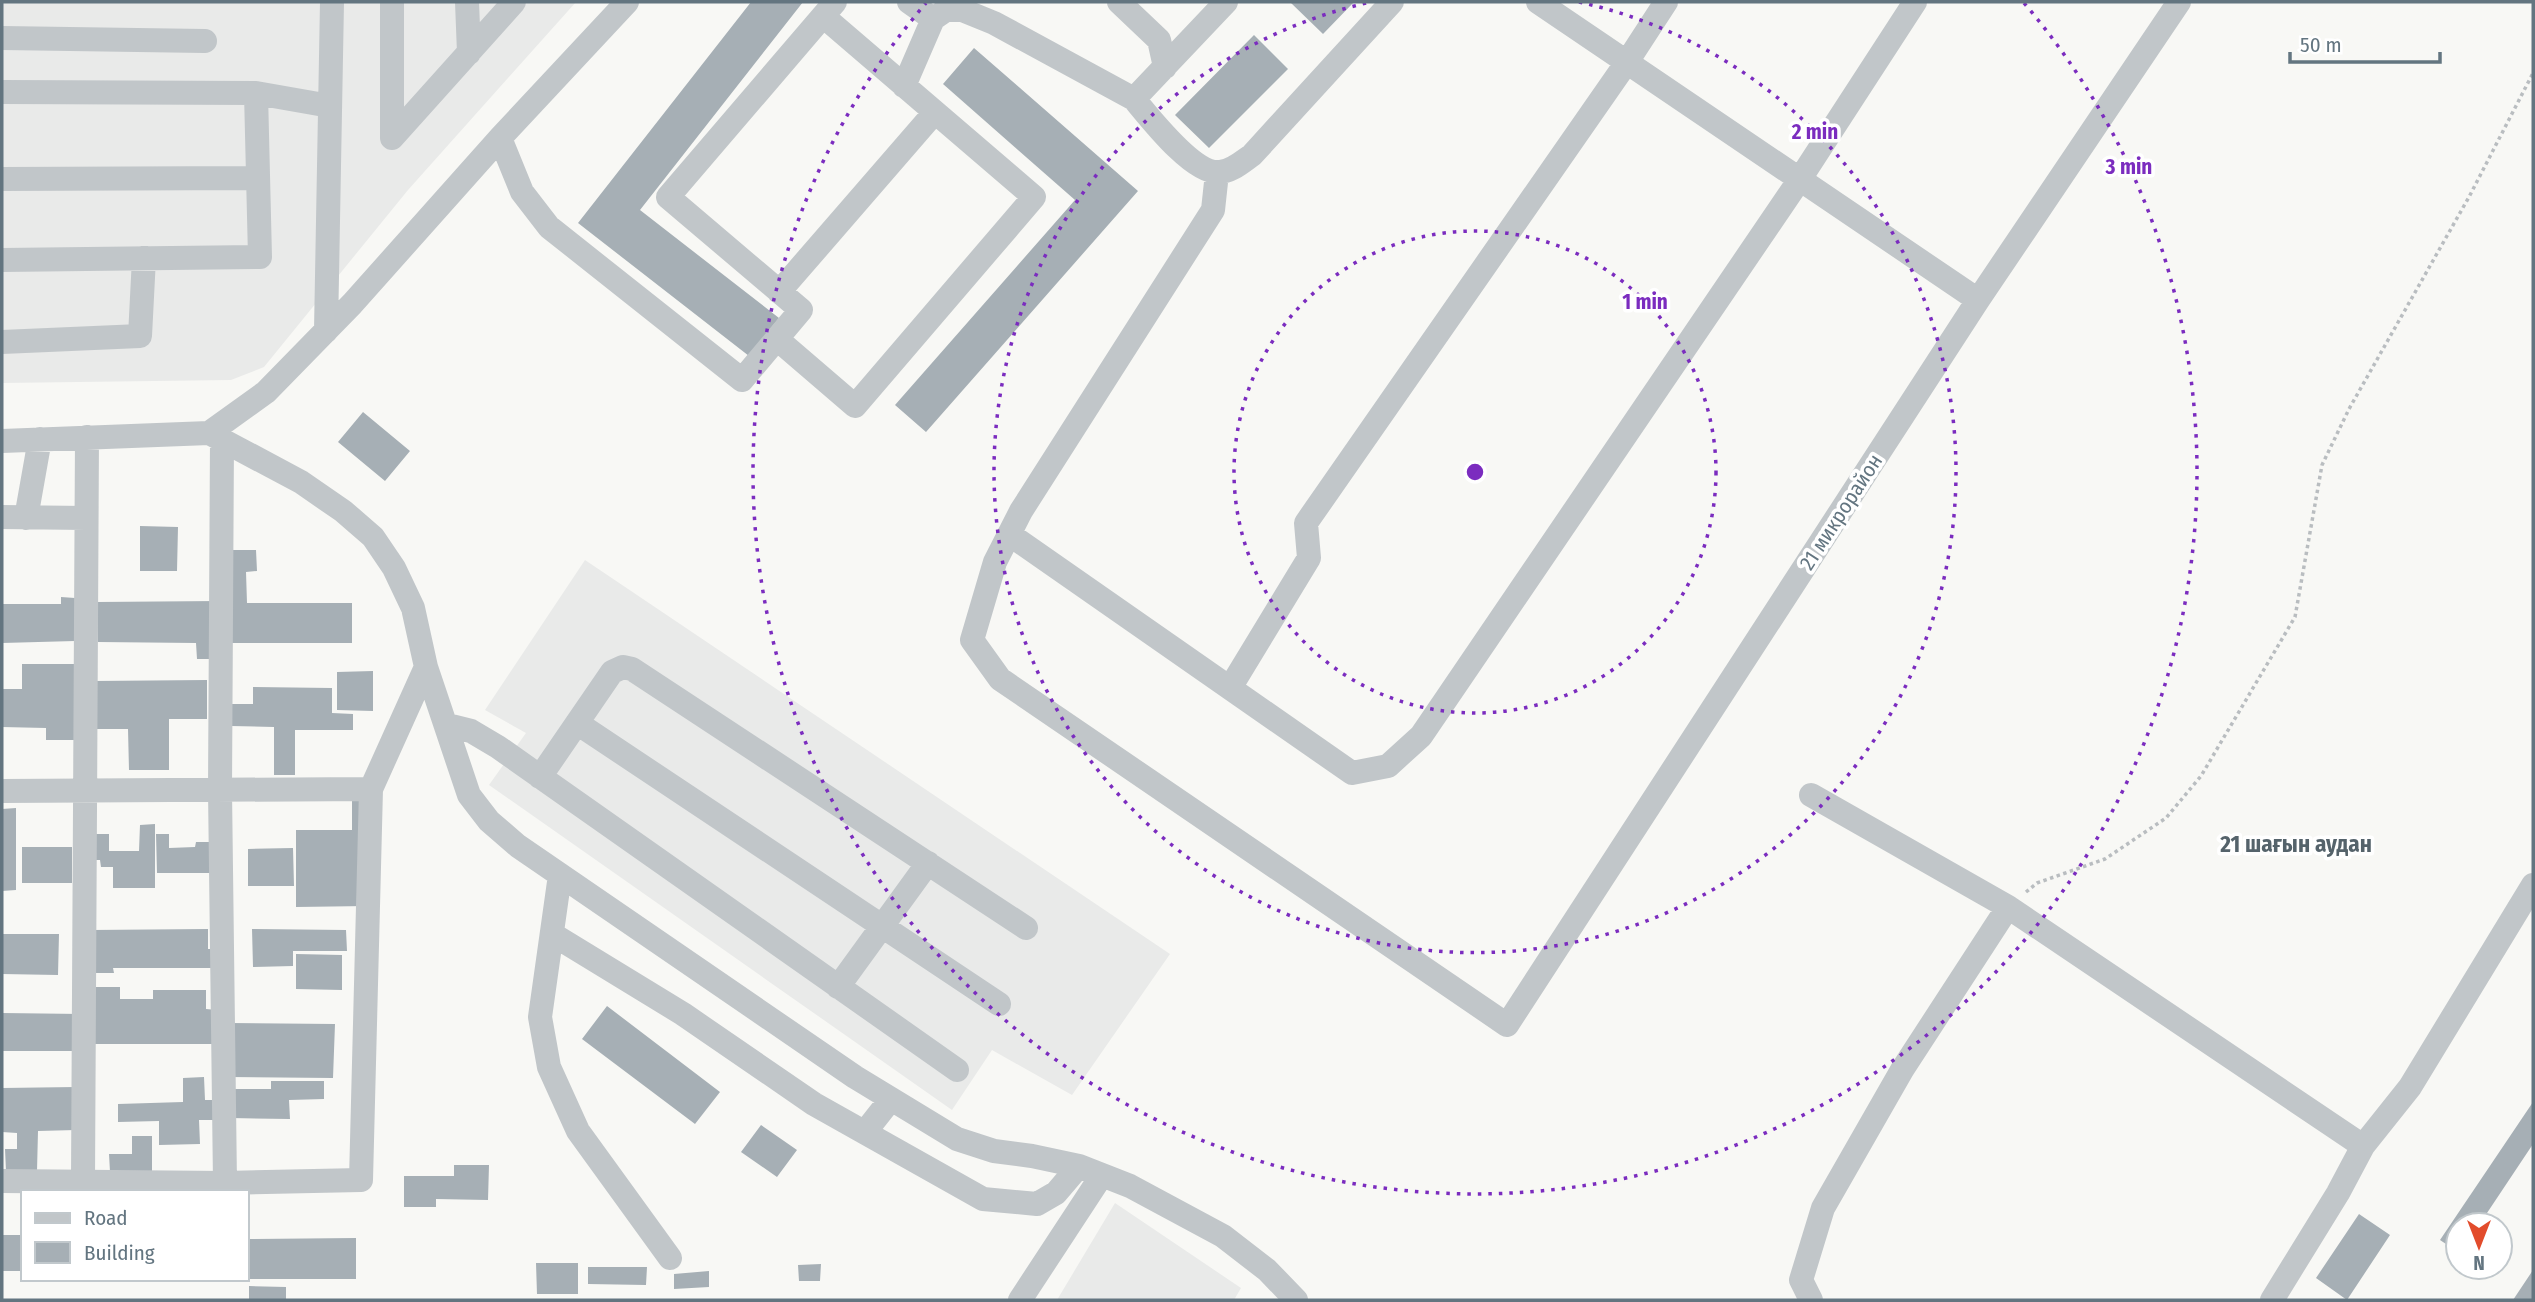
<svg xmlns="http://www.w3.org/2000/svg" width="2535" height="1302" font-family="'Fira Sans Condensed',sans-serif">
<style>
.built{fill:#e9eae9}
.building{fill:#a6afb5}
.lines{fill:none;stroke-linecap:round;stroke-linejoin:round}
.path{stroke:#b9bdc0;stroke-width:3.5;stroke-dasharray:3.5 3.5;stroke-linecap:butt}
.minor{stroke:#c1c6c9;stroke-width:24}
.ring{fill:none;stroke:#7b2cbf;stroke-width:3.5;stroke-dasharray:3.5 7}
.labels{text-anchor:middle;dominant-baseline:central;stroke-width:7;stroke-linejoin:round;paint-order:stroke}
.street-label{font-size:21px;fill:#637580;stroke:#fff}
.neighbourhood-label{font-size:23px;font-weight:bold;fill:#55636b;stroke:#fff}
.centre{fill:#7b2cbf;stroke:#fff;stroke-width:3.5}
.ring-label{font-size:21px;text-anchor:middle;font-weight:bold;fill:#7b2cbf;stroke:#fff;stroke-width:7;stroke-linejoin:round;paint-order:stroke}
</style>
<rect width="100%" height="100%" fill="#f8f8f5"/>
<path class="built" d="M2,2H576L408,190L264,367L231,380L2,383Z
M585,560L1170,954L1072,1095L992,1050L952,1110L489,785L526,733L485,710Z
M1115,1203L1241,1288L1234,1300H1057Z"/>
<path class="building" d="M751,2H803L640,210L779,318L749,356L578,223Z
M1290,2H1354L1323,34Z
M1254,35L1288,69L1209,148L1175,115Z
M974,48L1138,191L926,432L895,405L1075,200L943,84Z
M363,412L410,451L385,481L338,442Z
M140,526L178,527L177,571H140Z
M228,550H256L257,571L246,572L247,603H352V643H230Z
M61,597L75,598V641L2,643V604H61Z
M219,601V659H197L196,643L98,642L97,602Z
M22,664H80V740H46V728L2,727V689H22Z
M373,671V711L337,710V672Z
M207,680V719H169V770H129L128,729H94V681Z
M253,687L332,688V713L353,714V730H295V775H274V727L231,726V704H253Z
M352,800H370L367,906L296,907V830H352Z
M16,808V890L2,891V809Z
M155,824V888H113V867H101L100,860H93V834H109V851H139L140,825Z
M156,834H169V848L195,847L196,842H219L214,873H157Z
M22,847H72V883H22Z
M293,848L294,886H248V849Z
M208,929V949H215V968H113L114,973H91V930Z
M252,929L346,930L347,951H293V966L253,967Z
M2,934H59L58,975L2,974Z
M296,954L342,955V990L296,989Z
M92,987H120V999H153V990H206V1009L217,1010V1044H92Z
M607,1006L720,1092L695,1124L582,1039Z
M2,1013L82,1014L81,1051H2Z
M229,1023L335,1024L333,1078L230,1077Z
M204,1077L205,1100H220L221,1120H199L200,1144L159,1145V1121L118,1122V1104L183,1102V1078Z
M271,1081H324V1099L289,1100L290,1119L231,1118V1089H271Z
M76,1087V1130L38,1131L37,1171H6L5,1149H17V1133L2,1132V1088Z
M2533,1102V1144L2479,1225H2458V1252L2440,1240Z
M761,1125L797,1150L777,1177L741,1152Z
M132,1136H152V1172H110L109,1154H132Z
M454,1165H489L488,1200L436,1199V1207H404V1176H454Z
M2359,1214L2390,1235L2347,1300L2316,1278Z
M2,1235H23V1271H2Z
M356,1238V1279H247V1239Z
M536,1263H578V1294H537Z
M821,1264L820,1281H799L798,1265Z
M588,1267H647L646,1285L588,1284Z
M2533,1270V1300H2513Z
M709,1271V1287L674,1289V1274Z
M249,1286L286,1287V1300H249Z"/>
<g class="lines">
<path class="path" d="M2026,892L2037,883L2105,859L2166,818L2201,776L2295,617L2322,465L2349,409L2469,197L2533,73"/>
<path class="minor" d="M392,2V138L514,2
M467,2L469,53
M1119,2L1159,40L1165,67
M1538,2L1978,300
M933,19L946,10H962L994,23L1134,99L1226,2
M2,38L205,41
M904,86L933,19L909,2
M2,92L256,93L330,106
M1134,99C1150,118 1193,174 1219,172C1231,172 1242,162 1252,155L1392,2
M500,138L522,192L549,227L742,380L801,310L668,197L835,2
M1217,173L1213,210L1021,511L995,562L972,640L1000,679L1507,1025L1978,300L2179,2
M2,179L258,178
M2,260L260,257L256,93
M779,292L935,112
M326,331L332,2
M777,339L855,406L1034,197L823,16
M2,342L140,336L144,258
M209,433L301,482L343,511L373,537L394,568L413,608L426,667L469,795L489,821L518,846L855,1077L957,1139L994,1151L1032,1156L1079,1166L1130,1186L1223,1236L1267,1270L1296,1300
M222,439L220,790L225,1183
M2,441L209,433L266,392L352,304L500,138L627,2
M2,517L86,518
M26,518L40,439
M1009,534L1352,773L1388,766L1421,736L1800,179L1915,2
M1230,688L1309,558L1306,523L1627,62L1666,2
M577,723L999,1004
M447,725L471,731L498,747L957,1070
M540,777L612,672L623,667L632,669L1026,928
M2,791L371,789
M1811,795L2008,907
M560,875L540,1017L549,1067L578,1131L670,1258
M552,934L683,1014L814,1104L983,1199L1037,1204L1056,1193L1079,1166
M838,987L928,863
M865,1132L891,1099
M83,1180L87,437
M2,1181L225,1183L361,1180L371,789L426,667
M1020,1300L1102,1175
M1811,1300L1801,1280L1823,1208L1902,1070L2008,907L2363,1146
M2272,1300L2338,1193L2363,1146L2410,1087L2533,885"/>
</g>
<g class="ring">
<circle cx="1475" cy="472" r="241"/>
<path d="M1579 2A481 481 0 1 1 1371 2"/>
<path d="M2024 3A722 722 0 1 1 926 3"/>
</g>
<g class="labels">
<g class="street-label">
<text transform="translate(1841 512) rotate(-57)">21 микрорайон</text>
</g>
<g class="neighbourhood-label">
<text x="2296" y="844">21 шағын аудан</text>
</g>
</g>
<circle cx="1475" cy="472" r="10" class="centre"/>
<g class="ring-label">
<text x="1815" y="139">2 min</text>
<text x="2129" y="174">3 min</text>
<text x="1645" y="309">1 min</text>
</g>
<rect width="2535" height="1302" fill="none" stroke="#637580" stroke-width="7"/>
<rect x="21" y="1190" width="228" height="91" fill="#ffffff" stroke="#c1c8cc" stroke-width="2"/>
<rect x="35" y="1213" width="35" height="10" fill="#c1c6c9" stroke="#c1c8cc" stroke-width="2"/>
<text x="84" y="1225" font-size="21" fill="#637580">Road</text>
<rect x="35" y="1242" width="35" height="21" fill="#a6afb5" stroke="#c1c8cc" stroke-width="2"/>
<text x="84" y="1260" font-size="21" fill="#637580">Building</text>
<g transform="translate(2479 1246) rotate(180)"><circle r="33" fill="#ffffff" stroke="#c1c8cc" stroke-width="2"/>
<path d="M0-5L12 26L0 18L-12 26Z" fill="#e24c2c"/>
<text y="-10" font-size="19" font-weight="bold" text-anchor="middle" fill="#637580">N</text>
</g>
<path d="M2290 52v10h150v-10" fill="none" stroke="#637580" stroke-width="3.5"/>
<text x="2300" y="52" font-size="21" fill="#637580" stroke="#ffffff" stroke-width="5" paint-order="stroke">50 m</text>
</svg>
